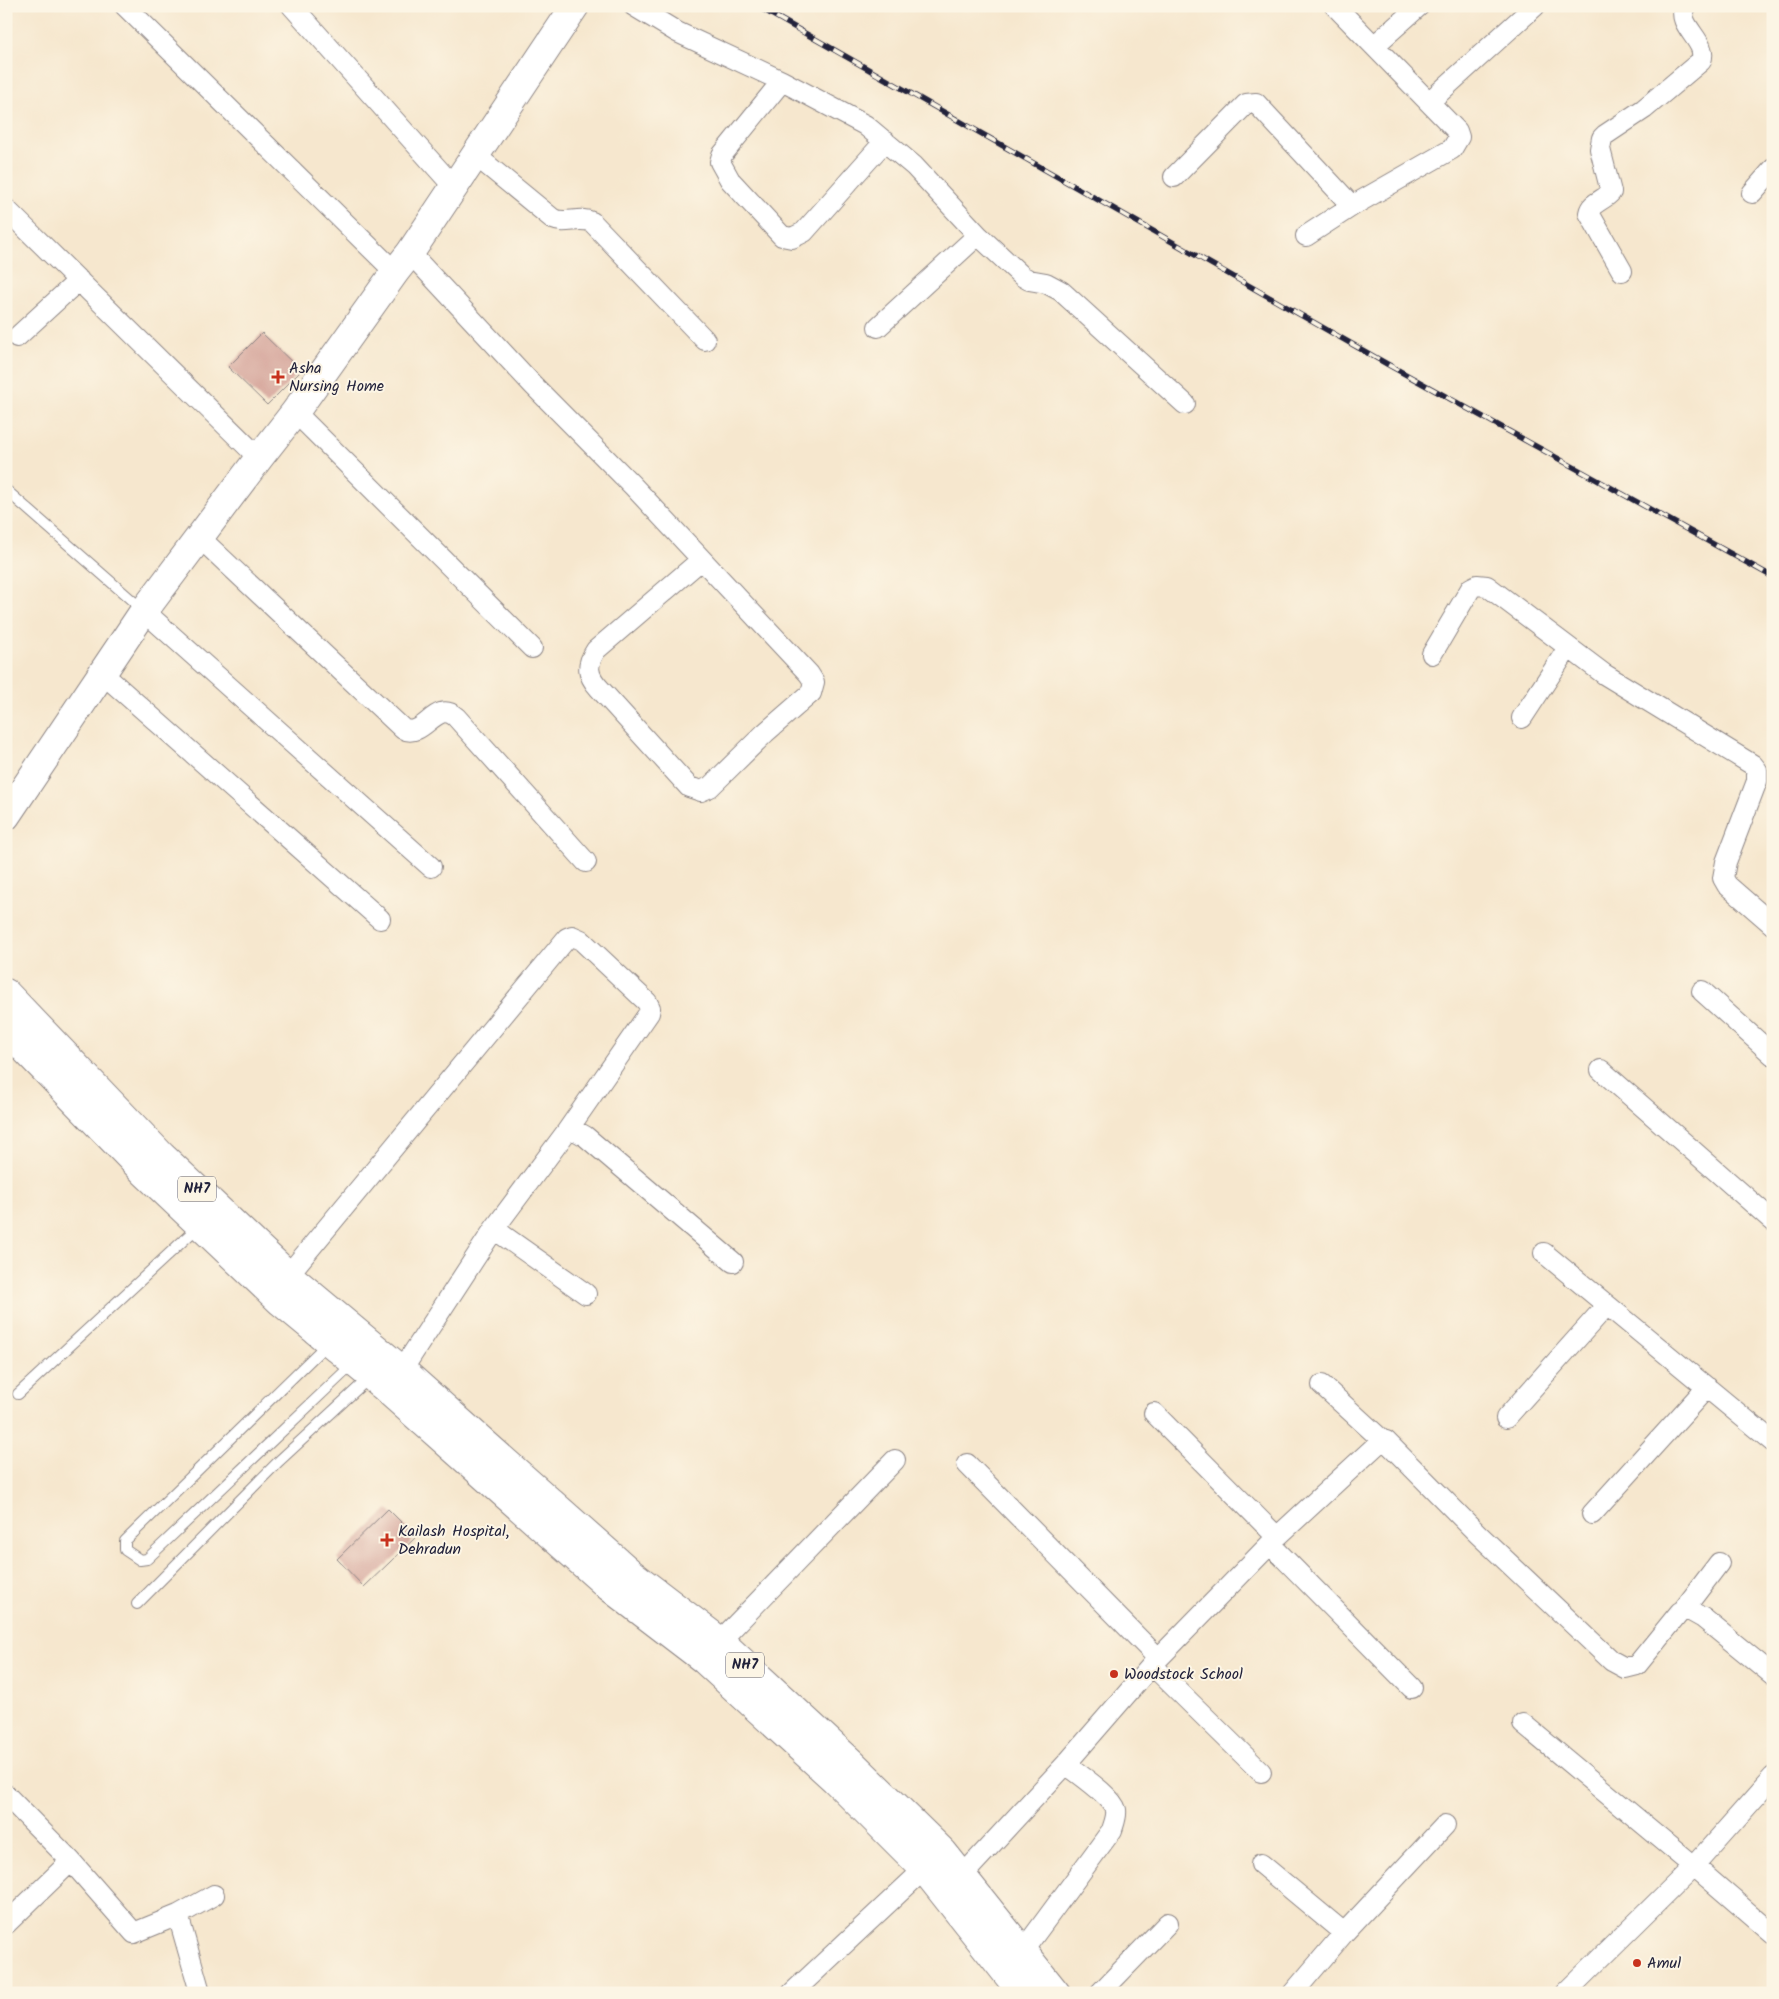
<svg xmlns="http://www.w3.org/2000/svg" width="1779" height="1999" font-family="Kalam,sans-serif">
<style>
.building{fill:#d19c93}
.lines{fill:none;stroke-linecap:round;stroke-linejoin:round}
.service-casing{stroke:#8c8484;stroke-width:12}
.minor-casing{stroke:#8c8484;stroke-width:22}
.secondary-casing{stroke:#8c8484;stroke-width:30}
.trunk-casing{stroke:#8c8484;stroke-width:30}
.service{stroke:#fff;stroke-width:10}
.minor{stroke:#fff;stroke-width:20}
.secondary{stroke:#fff;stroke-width:28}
.trunk{stroke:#fff;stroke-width:28}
.rail-casing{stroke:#22223b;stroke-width:5.5}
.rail{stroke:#fcf5e5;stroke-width:4;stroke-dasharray:11;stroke-linecap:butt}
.poi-dot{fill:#c8321e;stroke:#fcf5e5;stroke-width:2}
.labels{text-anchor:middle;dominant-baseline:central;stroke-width:4;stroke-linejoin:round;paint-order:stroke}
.shield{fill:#fcf5e5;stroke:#63616e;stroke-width:1}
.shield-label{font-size:15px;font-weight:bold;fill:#22223b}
.poi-label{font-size:16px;fill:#22223b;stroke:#fcf5e5;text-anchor:start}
</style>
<rect width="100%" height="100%" fill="#fcf5e5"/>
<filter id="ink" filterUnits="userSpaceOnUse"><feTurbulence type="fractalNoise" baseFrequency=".02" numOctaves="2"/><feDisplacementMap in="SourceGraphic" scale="10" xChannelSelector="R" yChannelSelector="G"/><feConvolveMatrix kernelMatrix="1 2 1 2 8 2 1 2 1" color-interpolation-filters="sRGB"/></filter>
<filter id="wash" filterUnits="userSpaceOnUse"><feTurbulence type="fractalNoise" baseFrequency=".0096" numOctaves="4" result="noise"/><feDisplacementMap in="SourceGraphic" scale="20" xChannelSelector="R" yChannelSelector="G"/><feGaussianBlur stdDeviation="1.12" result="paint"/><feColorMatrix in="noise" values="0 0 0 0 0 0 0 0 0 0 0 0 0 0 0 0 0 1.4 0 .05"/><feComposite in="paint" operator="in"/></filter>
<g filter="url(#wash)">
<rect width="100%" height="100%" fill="#f6e7ce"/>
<g id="blocks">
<path class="building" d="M262,333L301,371L267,405L228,367Z
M388,1509L416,1537L364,1587L337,1559Z"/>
</g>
</g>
<g filter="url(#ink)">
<use href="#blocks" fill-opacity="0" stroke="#8c8484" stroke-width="1"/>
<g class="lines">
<defs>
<path id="service" d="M6,490L143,610
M328,1343L125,1541V1550L140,1560L147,1559L354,1363
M18,1394L199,1226
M137,1604L279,1461L370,1377"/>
<path id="minor" d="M125,6L395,272
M292,6L454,187
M634,6L677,32L782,81L865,125L914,166L978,235L1022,276L1029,280L1046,283L1061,291L1185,404
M1374,46L1419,6
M782,81L722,155L720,162L730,180L782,236L792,238L804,232L885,141
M1429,102L1535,6
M475,155L553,219C566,225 579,216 592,222L705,340
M1174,177L1246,104L1256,103L1352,206
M1752,193L1773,169
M6,209L259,458
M1306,236L1352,206L1452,149L1459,137L1457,131L1335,6
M410,253L533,385L633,486L809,674L814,682L811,693L765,733L710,787L701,791L689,787L599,688C587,675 586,665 596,650L701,560
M1622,271L1589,213C1591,202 1605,200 1611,192L1600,149L1602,138L1605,135L1644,109L1701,61C1709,41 1675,26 1685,6
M878,327L978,235
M17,337L79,280
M295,412L532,648
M199,537L403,729C425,739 435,699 456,717L586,862
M144,611L431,867
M1432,654L1471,588L1477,585L1487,586L1604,674L1753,765L1757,770V781L1726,862L1723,878L1727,885L1773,925
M103,674L380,919
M1522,718L1568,648
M1702,991L1773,1055
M1601,1070L1773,1221
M494,1229L586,1294
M1544,1253L1773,1442
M288,1275L567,938L572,936L581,940L647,1002L650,1008L649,1013L567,1131
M393,1380L402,1370L494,1229L567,1131H576L585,1136L733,1262
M1322,1385L1382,1440
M1154,1413L1277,1537
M1506,1418L1607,1305
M967,1464L1158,1658
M1592,1514L1707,1387
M1271,1545L1412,1688
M1684,1609L1719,1563
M720,1641L895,1460
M1152,1665L1261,1772
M1523,1724L1694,1866L1773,1934
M6,1795L71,1861L134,1933L178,1915L214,1895
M1261,1864L1344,1933
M963,1875L1066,1764L1152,1665L1277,1537L1382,1440L1386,1441L1478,1534L1612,1661L1625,1668L1637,1665L1680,1612L1687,1609L1703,1618L1773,1675
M178,1915L200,1992
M6,1924L71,1861
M1022,1952L1112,1830C1114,1823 1117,1817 1116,1810C1112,1796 1078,1774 1066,1764
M792,1993L934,1860
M1100,1993L1168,1923
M1293,1993L1344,1933L1445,1825
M1565,1993L1694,1866L1773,1777"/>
<path id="secondary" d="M6,816L144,611L259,458L295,412L395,272L410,253L575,6"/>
<path id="trunk" d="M6,993L162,1156L288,1275L402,1370L632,1574L720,1641L851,1762L943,1852L1056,1993
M6,1030L144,1172L281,1302L385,1388L609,1587L703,1659L835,1780L924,1869L1022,1993"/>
</defs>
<use href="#service" class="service-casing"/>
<use href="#minor" class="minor-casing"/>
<use href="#secondary" class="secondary-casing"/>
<use href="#trunk" class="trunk-casing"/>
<use href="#service" class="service"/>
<use href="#minor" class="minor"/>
<use href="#secondary" class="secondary"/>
<use href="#trunk" class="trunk"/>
<defs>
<path id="rail" d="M757,6L1387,364L1773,577"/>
</defs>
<use href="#rail" class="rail-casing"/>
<use href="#rail" class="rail"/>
</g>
</g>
<g class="poi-dot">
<path d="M275.5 369.5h5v5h5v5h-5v5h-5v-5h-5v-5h5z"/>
<path d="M384.5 1532.5h5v5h5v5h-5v5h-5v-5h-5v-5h5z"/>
<circle cx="1114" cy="1674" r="5"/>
<circle cx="1637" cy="1963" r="5"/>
</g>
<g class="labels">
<g class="shield">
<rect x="178" y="1176.5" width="38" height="25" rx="4"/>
<rect x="726" y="1652.5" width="38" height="25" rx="4"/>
</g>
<g class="shield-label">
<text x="197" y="1189">NH7</text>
<text x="745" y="1665">NH7</text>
</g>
<g class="poi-label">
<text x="289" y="368">Asha<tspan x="289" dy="18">Nursing Home</tspan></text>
<text x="398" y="1531">Kailash Hospital,<tspan x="398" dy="18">Dehradun</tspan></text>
<text x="1124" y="1674">Woodstock School</text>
<text x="1647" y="1963">Amul</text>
</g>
</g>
<rect width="1779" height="1999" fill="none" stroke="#fcf5e5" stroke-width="25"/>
</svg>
